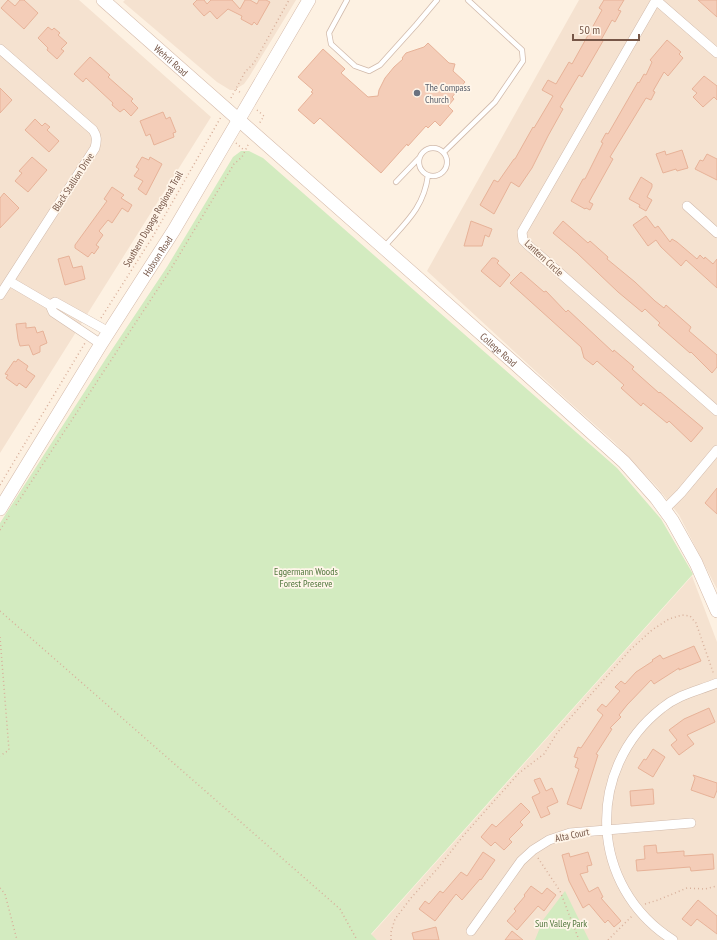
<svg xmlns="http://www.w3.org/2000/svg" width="717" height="940" font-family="'PT Sans Narrow',sans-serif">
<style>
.residential{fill:#f5e2d0}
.green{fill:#d3ebc0}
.building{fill:#f4cdb8;stroke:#e7b298}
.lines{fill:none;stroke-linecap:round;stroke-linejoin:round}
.service-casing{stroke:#d1baab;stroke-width:6}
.minor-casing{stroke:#d1baab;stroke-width:10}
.secondary-casing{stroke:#d4b9a8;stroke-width:14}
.path{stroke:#d8b09b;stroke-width:1.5;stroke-dasharray:1 3;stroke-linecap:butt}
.service{stroke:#fff;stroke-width:4.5}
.minor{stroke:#fff;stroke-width:9}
.secondary{stroke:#fff;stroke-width:13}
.worship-dot{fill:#6b7280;stroke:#fff5e9;stroke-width:1.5}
.labels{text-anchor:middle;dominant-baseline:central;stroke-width:3.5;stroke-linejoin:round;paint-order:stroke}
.street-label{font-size:10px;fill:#765647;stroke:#fff5e9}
.worship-label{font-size:10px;fill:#5b616d;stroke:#fff5e9;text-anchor:start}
.park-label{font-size:10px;fill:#50763c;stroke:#fff5e9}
</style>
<rect width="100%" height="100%" fill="#fdf1e2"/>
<path class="residential" d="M0,0H79L211,117L0,453Z
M125,0H296L249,77L244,84L234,90H230L217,82L123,2Z
M579,0H717V589L679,515L657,487L614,442L568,401L427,271Z
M692,576L717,642V940H377L371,935Z"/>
<path class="green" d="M241,151H249L263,158L617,468L661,519L693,574L371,934L377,940H0V523L105,360L167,267L233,157Z
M565,891L589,940H535L543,920Z"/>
<path class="building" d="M8,0L15,6L20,0H24L38,13L24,29L1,8Z
M197,0H204L207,4L211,0H232L240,9L245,0H250L257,4L259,0H266L270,2L257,25L254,22L252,25L241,19L242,16L228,9L217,19L210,11L204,16L193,4Z
M604,0H624L618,10L621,11L615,22L612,20L601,40L603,41L582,77L579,75L560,107L563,109L548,136L532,168L519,187L511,182L494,214L480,205L494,180L498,182L514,159H515L533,127L534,128L553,96L542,90L548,80L556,84L569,62L572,64L602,10L599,8Z
M698,0H717V17Z
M48,27L52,30L54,28L60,33L58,35L67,43L61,49L64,51L57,59L47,50L48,48L38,38Z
M667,40L681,52L679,54L683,58L668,76L664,72L653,91L655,92L651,100L646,98L610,157L613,159L589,202L593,204L590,210L586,208L585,209L571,201L583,179H585L603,143L601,142L606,133L608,134L638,82L639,83L644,74L646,75L652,62L650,60Z
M428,43L449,63L455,64L453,71L465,82L452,97L454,99L448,106L453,111L440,126L435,121L428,128L426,126L408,146L407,144L381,173L320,118L314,124L298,110L313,93L311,92L313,90L298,77L323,49L345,69L341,73L368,97L378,96L379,90L385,78L394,67L403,59L402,58L406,53L424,47Z
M90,57L110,75L108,77L133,99L131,101L138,108L131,116L124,109L120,112L112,105L113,103L86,78L83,82L74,74Z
M704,76L717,86V100L714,97L703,107L693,97L697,93L692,89Z
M0,88L12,100L0,113Z
M163,112L166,119L170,117L176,132L173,133L174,137L154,145L150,134L146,136L140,121Z
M35,119L42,126L45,123L50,127L47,130L59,141L49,152L25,130Z
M682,150L688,168L677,171L676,169L663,173L656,154L665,151L666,155Z
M707,154L717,159V180L695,169L700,160L703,161Z
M32,157L47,170L28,192L15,181L22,173L19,171Z
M142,157L149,160L150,157L162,164L146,195L138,189L143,181L134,176L139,169L136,167Z
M641,177L652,184V187L647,197L652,200L646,211L639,207L640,205L629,199Z
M112,187L124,195L121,198L132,205L128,212L122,208L112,223L108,220L99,231L103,235L96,245L99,247L94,254L92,252L88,257L75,248V245L107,201L104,199Z
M4,193L19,208L0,228V198Z
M646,216L655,228L658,226L670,242L672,239L677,242L697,259L700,255L704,259L705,257L713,264L717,259V288L686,260L681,266L661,247L656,240L648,246L633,225Z
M471,221L492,229L489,237L485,235L482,246H464Z
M563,221L588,243L590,241L608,257L607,259L635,282L655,301L664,308L666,305L691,327L689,331L717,355V367L712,373L691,352L690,353L658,325L660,323L645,309L642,312L618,292L577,253L553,233Z
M69,256L73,268L82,266L85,279L65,285L58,259Z
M492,258H495L499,261L497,263L510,275L500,287L481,271Z
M521,272L544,292L546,291L566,312L568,310L613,352L614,350L634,367L632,369L659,393L660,392L703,428L691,442L669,421L667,423L643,403L641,406L621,388L624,385L597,361L593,365L584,358L581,347L510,283Z
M26,323V328L35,327L37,333L43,331L47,343L40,346V352L33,355L29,345L20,346L18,339L16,324Z
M18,359L28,366L26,370L35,376L26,388L19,383L17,386L6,378L8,375L5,374L14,361L16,362Z
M717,488V514L705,503Z
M694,646L701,661L679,670V668L654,684L651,680L627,705L619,715L621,717L610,728L612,729L596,754L598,755L581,809L567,804L579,769L575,767L578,758L574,757L578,747L581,748L603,715L597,710L602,704L606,707L620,691L615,687L621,681L625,684L636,672L653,661L652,660L660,655L663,659Z
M709,708L715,722L687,735L694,744L679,755L671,745L677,740L669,730L684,719Z
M653,749L665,757L653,777L638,768L644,759L646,760Z
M693,775L717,783V790L714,798L691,790L695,778Z
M540,778L546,791L552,788L558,802L547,807L550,814L541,818L532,797L540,793L534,780Z
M653,789L654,804L631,806L630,791Z
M521,803L530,812L520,822L523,825L509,839L512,842L504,850L495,842L491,846L481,837L492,824L496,827Z
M656,845L657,853L684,851V856L713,854L714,869L691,871L690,867L637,871L636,860L645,859L644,846Z
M483,852L495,860L481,880L480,879L462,900L456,894L435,921L419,909L425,901L429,904L440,891L443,893L461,872L467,876Z
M588,852L592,865L587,866L588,872L580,874L589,892L598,887L603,897L601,898L621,921L614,927L608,920L605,923L589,904L583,908L569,881L562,855L569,853L570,857Z
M531,886L542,894L547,888L556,895L544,911L538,906L517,930L507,921L516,911L514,909L525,896L524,895Z
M698,900L717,916V934L697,919L691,926L682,919Z
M436,927L439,940H414L412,933Z
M512,931L523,940H505Z"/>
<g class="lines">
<defs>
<path id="service" d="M347,0L329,33L331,44L355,66L369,71L380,65L416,25L437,0
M419 162a14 14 0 1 1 28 0a14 14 0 1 1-28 0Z
M444,152L495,102L523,61L522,50L468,0
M396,182L419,158
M384,247C405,223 424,208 428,175"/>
<path id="minor" d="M656,0L522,232L523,240L528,245L717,411
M656,0L717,53
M0,49L93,130C97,136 97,140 95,148L0,295
M687,206L717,233
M9,281L50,305L53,312L101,344
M50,305L55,302L109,332
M665,509L681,493L717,450
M471,931L521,861L533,850L549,840L570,833L691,823
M673,940C589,887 584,769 662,708C679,694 698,691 717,683"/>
<g id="secondary">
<path id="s1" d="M103,0L513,362L624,462L656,498L672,520L696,563L717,611"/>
<path id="s2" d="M0,509L101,344L174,230L309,0"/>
</g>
</defs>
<use href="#service" class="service-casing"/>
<use href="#minor" class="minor-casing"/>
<use href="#secondary" class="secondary-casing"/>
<path class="path" d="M236,89L242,94
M231,98L245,72L254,63L289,0
M257,110L264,116L259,124
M236,143L245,151
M101,318L152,238L221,117
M0,485L85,343
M16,505L169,272L234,164L242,157L249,143
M0,530L9,516
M0,611L340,909L357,940
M0,637L9,750L0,756
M538,858L560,891L579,940
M0,888L5,894L17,940
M645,904L658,900L687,888L705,889L717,886
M391,940V932L395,919L411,898L438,868L464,835L519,773L544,754L557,733L630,650L652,630L669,619L682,615L690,616L696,623L714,675
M608,940L633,915"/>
<use href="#service" class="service"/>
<use href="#minor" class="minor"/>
<use href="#secondary" class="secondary"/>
</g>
<circle class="worship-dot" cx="417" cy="93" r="4"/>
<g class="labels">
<g class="street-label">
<text stroke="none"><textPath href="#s1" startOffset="91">Wehrli Road</textPath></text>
<text transform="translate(73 182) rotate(-57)">Black Stallion Drive</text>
<text transform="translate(153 219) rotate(-60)">Southern Dupage Regional Trail</text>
<text stroke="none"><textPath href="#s2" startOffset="298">Hobson Road</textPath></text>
<text transform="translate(544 258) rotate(43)">Lantern Circle</text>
<text stroke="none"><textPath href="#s1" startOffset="528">College Road</textPath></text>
<text transform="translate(572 835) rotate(-12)">Alta Court</text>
</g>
<g class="worship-label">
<text x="425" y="87">The Compass<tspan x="425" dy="12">Church</tspan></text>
</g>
<g class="park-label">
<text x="306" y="571">Eggermann Woods<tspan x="306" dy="12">Forest Preserve</tspan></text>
<text x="561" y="923">Sun Valley Park</text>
</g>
</g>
<path d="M573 34v6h66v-6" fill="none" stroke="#765647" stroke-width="2"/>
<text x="579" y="34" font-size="12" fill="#765647" stroke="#fff5e9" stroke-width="3" paint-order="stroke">50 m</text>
</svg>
